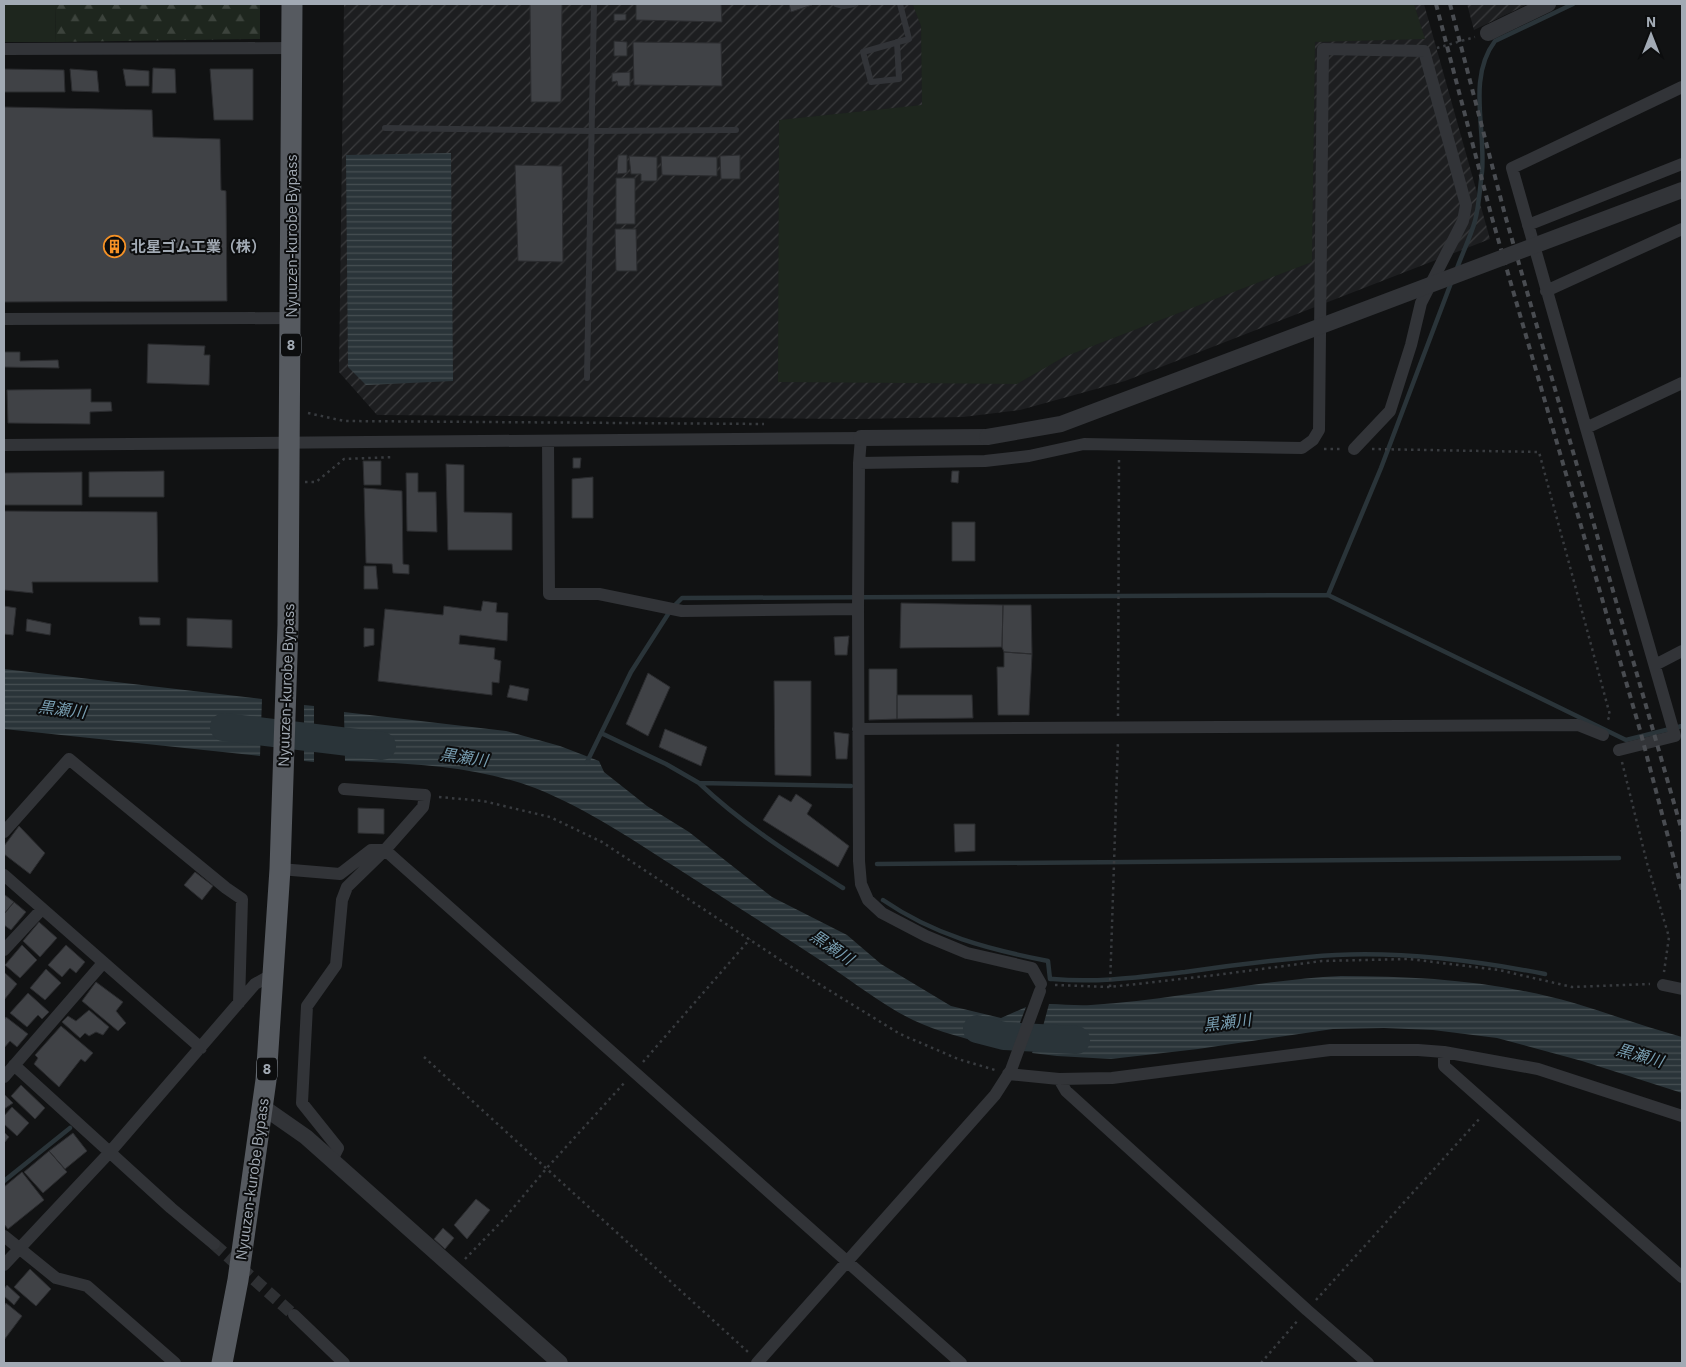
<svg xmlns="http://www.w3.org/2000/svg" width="1686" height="1367" font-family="'IBM Plex Sans','Noto Sans JP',sans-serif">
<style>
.industrial{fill:url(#industrial-furrows)}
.green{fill:#1e261e}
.forest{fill:url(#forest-firs)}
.water{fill:url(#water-rules)}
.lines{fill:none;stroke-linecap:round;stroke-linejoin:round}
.stream{stroke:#2a3439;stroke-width:4.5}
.river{stroke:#2a3439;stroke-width:28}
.building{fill:#404246;stroke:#2b2c2f}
.minor-tunnel{stroke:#2e3033;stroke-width:12;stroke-dasharray:12 6;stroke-linecap:butt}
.path{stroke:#383b3f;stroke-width:2.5;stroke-dasharray:2.5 4;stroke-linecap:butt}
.service{stroke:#323438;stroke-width:6}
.minor{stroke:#323438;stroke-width:12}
.tertiary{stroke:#323438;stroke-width:16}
.trunk{stroke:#565a60;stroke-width:21}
.rail{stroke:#494c51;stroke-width:4;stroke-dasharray:6 5;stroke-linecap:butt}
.tertiary-bridge{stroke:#323438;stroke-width:16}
.labels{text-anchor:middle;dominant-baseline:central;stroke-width:4;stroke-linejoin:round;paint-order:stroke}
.shield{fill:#0c0d0e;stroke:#757b82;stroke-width:1}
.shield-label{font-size:14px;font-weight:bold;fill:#a2aab4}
.street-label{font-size:15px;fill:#a2aab4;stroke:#0c0d0e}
.poi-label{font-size:15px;font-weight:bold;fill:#a2aab4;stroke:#0c0d0e;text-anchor:start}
.water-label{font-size:16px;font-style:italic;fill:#789eb1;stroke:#0c0d0e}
</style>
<defs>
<pattern id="industrial-furrows" width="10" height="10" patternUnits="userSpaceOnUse" patternTransform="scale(1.25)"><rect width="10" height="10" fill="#1d1e20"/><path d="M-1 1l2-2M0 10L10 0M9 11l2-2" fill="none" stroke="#3b3c3e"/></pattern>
<pattern id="forest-firs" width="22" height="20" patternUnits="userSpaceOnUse" patternTransform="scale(1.25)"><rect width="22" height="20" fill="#1e261e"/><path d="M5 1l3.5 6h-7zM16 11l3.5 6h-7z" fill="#3c433c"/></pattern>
<pattern id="water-rules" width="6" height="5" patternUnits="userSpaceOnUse" patternTransform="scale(1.25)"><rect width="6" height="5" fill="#2a3439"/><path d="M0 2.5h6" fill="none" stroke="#464f53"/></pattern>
</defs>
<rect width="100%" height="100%" fill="#111213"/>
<path class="industrial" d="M344,4H1424L1490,239L1125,381L1020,410L963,417L856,419L377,415L339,372Z
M1467,4H1528L1474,30Z"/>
<path class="green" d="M4,4H55L56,42H4Z
M919,4H1414L1425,39L1315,42L1312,262L1064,357L1017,384L778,382L779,120L922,105L921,26L913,5Z"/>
<path class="forest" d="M55,4H260V39L56,42Z"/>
<path class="water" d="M451,153L453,381L366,385L348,367L346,155Z
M4,669L262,699L260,756L4,729Z
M304,705L314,706V762L304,761Z
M344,712L506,731L560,746L599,761L604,772L647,806L689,832L772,897L847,935L881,964L951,1006L1001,1018L1026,1007L1010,1049C981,1042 950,1036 922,1024C888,1010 857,984 826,964C779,933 731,903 683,872C636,842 588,809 535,788C476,766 408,763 345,761Z
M1341,976C1420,976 1497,981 1574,1003C1610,1014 1646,1027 1682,1037V1093L1582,1061L1497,1038L1433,1030L1384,1028L1333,1029L1198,1049L1111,1059L1057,1056L1032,1053L1042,1030L1049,1004C1063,1004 1077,1006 1091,1005C1175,1000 1257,980 1341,976Z"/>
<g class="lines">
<path class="stream" d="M1456,271C1462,254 1470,238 1475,221C1479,206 1480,187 1482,172C1486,130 1467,78 1495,41L1573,4
M1328,595L1381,468L1451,283
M601,733L666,764L699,783L851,786
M587,762L631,672L672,608L682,598L1328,595L1626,740L1682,726
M699,783C742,824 793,856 843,888
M877,864L1619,858
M883,900C934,935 987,949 1048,961L1050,979H1053C1098,983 1140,977 1185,972C1226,966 1267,961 1309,957C1387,949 1468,959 1545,974
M4,1181L70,1128"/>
<path class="river" d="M224,727L382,746
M977,1029L1004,1036L1076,1040"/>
</g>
<path class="building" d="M530,4H562L561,102H531Z
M636,4H721L722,22L636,20Z
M789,4H812V5L791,12Z
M614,14H626V20L614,21Z
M614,41L627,42V56H614Z
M633,42L721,43L722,86L634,85Z
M153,68L175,69L176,93H152Z
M4,69L64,70L65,92H4Z
M70,69L97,71L99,92L72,91Z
M123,69L149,71V86H126Z
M210,69H253V120H214Z
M630,72V86H618L617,81L612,82V73Z
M4,107L152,110L153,137L220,139L221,190L226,191L227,301L4,302Z
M618,155H627V173L617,174Z
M740,155V179H721L720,156Z
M629,156L657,157V181H641V174H631Z
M661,156L717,157V176L662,175Z
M515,165L562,166L563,262L518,261Z
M616,178H635V224H616Z
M615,229H636L637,271H616Z
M148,344L205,346L204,355H210L209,385L147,383Z
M4,352H20V361L58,360L59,368L4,367Z
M91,389V402H111L112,411L90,412V424L8,423L7,390Z
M573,458H581L580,468H573Z
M363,461H381V485H364Z
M446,464L464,465V512L512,513V550H448Z
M164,471V497H89V472Z
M952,471H959L958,483L951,482Z
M82,472V505H4V473Z
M406,473H418V492H436L437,532L407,531Z
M593,477V518H572V479Z
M364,488L402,491L403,564L409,565V574L393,573L392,564L366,563Z
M4,511L157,512L158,582H32L33,593L4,590Z
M952,522H975V561H952Z
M364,566H376L378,589H364Z
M483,601L497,603L496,612L508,613L507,641L460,635L459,644L495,648L494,659L501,661L499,683L492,682V695L378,681L385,609L443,615L444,606L481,611Z
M901,603L1003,605L1002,647L900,648Z
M1003,605H1031L1032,654L1004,652L1002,647Z
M4,606L16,608L13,635L4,634Z
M139,617L160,618V625H140Z
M187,618L232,620V648L187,646Z
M27,619L51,624L50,635L26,631Z
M364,628L374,629V645L364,647Z
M849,636L847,655H835L834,637Z
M1004,652L1032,654L1029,715H998L997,667H1004Z
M869,669H897V719L869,720Z
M648,673L670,687L648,736L626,724Z
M774,681H811V776L775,775Z
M510,685L529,689L527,701L507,697Z
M897,695H972L973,718L897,719Z
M665,729L707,747L701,766L659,747Z
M834,732L849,734L847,759H836Z
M796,794L812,805L807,814L849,846L838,867L763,820L779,795L791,802Z
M358,808L384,809V834L358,833Z
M954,824H975V851L955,852Z
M19,826L45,853L30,874L4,854V846Z
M195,872L213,886L202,900L184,885Z
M5,895L14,902L4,914V896Z
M14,902L26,912L11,930L4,925V914Z
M39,922L57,938L40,957L23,941Z
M22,945L37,960L20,978L5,965Z
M66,945L85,962L76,973L70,968L62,977L48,965Z
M46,969L61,983L45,1000L30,988Z
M4,972L17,984L4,1000Z
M96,982L123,1002L116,1011L126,1023L118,1031L82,1001Z
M28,993L49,1012L42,1019L38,1015L27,1027L10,1013Z
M89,1010L109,1027L103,1035L96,1032L89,1036L85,1033L80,1038L62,1022L68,1016L76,1021Z
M6,1017L28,1034L17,1047L10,1041L4,1048V1020Z
M61,1026L93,1053L85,1062L81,1059L59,1087L34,1064L38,1058L35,1055Z
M21,1085L45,1108L35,1119L11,1096Z
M4,1094L13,1103L4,1109Z
M12,1107L29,1123L17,1136L4,1124V1116Z
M4,1132L9,1137L4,1143Z
M73,1133L87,1151L65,1169L49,1151Z
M49,1151L67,1172L43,1193L24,1172Z
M22,1172L44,1200L8,1229L4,1224V1187Z
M476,1199L490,1210L467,1239L454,1225Z
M443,1228L454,1238L445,1249L434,1239Z
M30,1269L51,1289L36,1306L14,1287Z
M7,1285L20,1297L14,1305L4,1296V1289Z
M6,1303L22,1316L4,1340V1306Z"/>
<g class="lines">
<path class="minor-tunnel" d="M214,1244L294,1315"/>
<path class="path" d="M1437,48L1475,37
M308,413L344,421L764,424
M1324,449H1341
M1372,449L1539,452L1610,715L1607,722
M305,482H316L344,459L394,457
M1118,716L1119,459
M1622,762L1647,863L1669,937L1664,972
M439,797L483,801L550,817L602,842L785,963L900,1034L958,1059L995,1070
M1055,985L1110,987L1216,975L1322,961L1409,959L1499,970L1572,987L1650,984
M1110,987L1118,741
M424,1057L748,1352
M643,1062L750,939
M465,1259L503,1220L546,1169L626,1081
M1316,1300L1481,1117
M1261,1363L1299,1319"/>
<path class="service" d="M836,4L844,6L854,4
M897,42L899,79L871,82L863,52L909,39L900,4
M385,128L592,131L736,130
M587,378L594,4"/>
<path class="minor" d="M4,49L292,48
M1682,87L1512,168L1586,428L1682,383
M1528,225L1682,164
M1546,291L1682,229
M4,319L291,318
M1586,428L1675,736L1619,750
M548,441L549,594H599L682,611L858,609
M4,445L861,438L859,463L985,461L1029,456L1084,444L1302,448L1313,440L1319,430L1323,49L1424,51L1466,205L1463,221L1421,303L1411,345L1390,411L1354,449
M859,463L858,609L859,861L861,884L868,900L882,913L926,936L967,953L1032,968L1041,984
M1655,665L1682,651
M858,729L1578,725L1603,735
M344,789L425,795L423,807L385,850L961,1363
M4,832L69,759L226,888L242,899L239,1003
M280,869L340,874L371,850H385L347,887L342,900L336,965L307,1006L302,1103L338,1148L332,1160
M4,875L201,1048
M4,950L42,909
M1663,985L1682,989
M1444,1052V1066L1682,1277
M14,1065L171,1208L214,1244
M1008,1074L1059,1079L1066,1091L1307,1310L1368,1363
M4,1077L103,963
M1059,1079L1112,1078L1330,1050H1418L1444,1052L1538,1069L1682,1116
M4,1236L56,1278L87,1286L175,1363
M4,1265L110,1152L255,984L273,974
M294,1315L344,1363
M757,1363L995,1095L1011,1070L1040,991"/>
<path class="tertiary" d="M1488,33L1548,4
M861,438L987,437
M263,1107L306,1137L560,1363"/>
<path class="trunk" d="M222,1363L238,1280L266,1080L280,869L288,625L292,4"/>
<path class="rail" d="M1436,4L1492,218L1640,730L1682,890
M1450,4L1505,215L1682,831"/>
<path class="tertiary-bridge" d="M987,437L1061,424L1682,190"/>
</g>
<defs>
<symbol id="building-ring" viewBox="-11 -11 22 22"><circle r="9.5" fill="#0c0d0e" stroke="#f69226" stroke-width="1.5"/><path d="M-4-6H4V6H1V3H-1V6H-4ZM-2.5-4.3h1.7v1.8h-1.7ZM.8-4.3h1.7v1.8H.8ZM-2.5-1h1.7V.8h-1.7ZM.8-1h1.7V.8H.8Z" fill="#f69226"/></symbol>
</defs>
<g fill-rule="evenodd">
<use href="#building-ring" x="102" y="234" width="25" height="25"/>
</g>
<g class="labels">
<g class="shield">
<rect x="281" y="333.5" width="20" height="23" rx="4"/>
<rect x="257" y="1057.5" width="20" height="23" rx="4"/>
</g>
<g class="shield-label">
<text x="291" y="345">8</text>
<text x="267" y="1069">8</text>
</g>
<g class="street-label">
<text transform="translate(291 236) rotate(-90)">Nyuuzen-kurobe Bypass</text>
<text transform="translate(286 685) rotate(-88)">Nyuuzen-kurobe Bypass</text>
<text transform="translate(252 1179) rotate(-82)">Nyuuzen-kurobe Bypass</text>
</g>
<g class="poi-label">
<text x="131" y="246">北星ゴム工業（株）</text>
</g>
<g class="water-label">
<text transform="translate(62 709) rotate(7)">黒瀬川</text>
<text transform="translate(464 757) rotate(8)">黒瀬川</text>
<text transform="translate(832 947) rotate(34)">黒瀬川</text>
<text transform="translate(1227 1022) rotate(-7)">黒瀬川</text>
<text transform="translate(1640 1055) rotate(16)">黒瀬川</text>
</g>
</g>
<rect width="1686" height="1367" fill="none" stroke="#a2aab4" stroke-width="10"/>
<g transform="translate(1651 35)" stroke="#0c0d0e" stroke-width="4" paint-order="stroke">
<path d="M0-4L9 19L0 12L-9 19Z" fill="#a2aab4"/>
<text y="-8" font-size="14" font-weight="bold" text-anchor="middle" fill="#a2aab4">N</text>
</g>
</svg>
